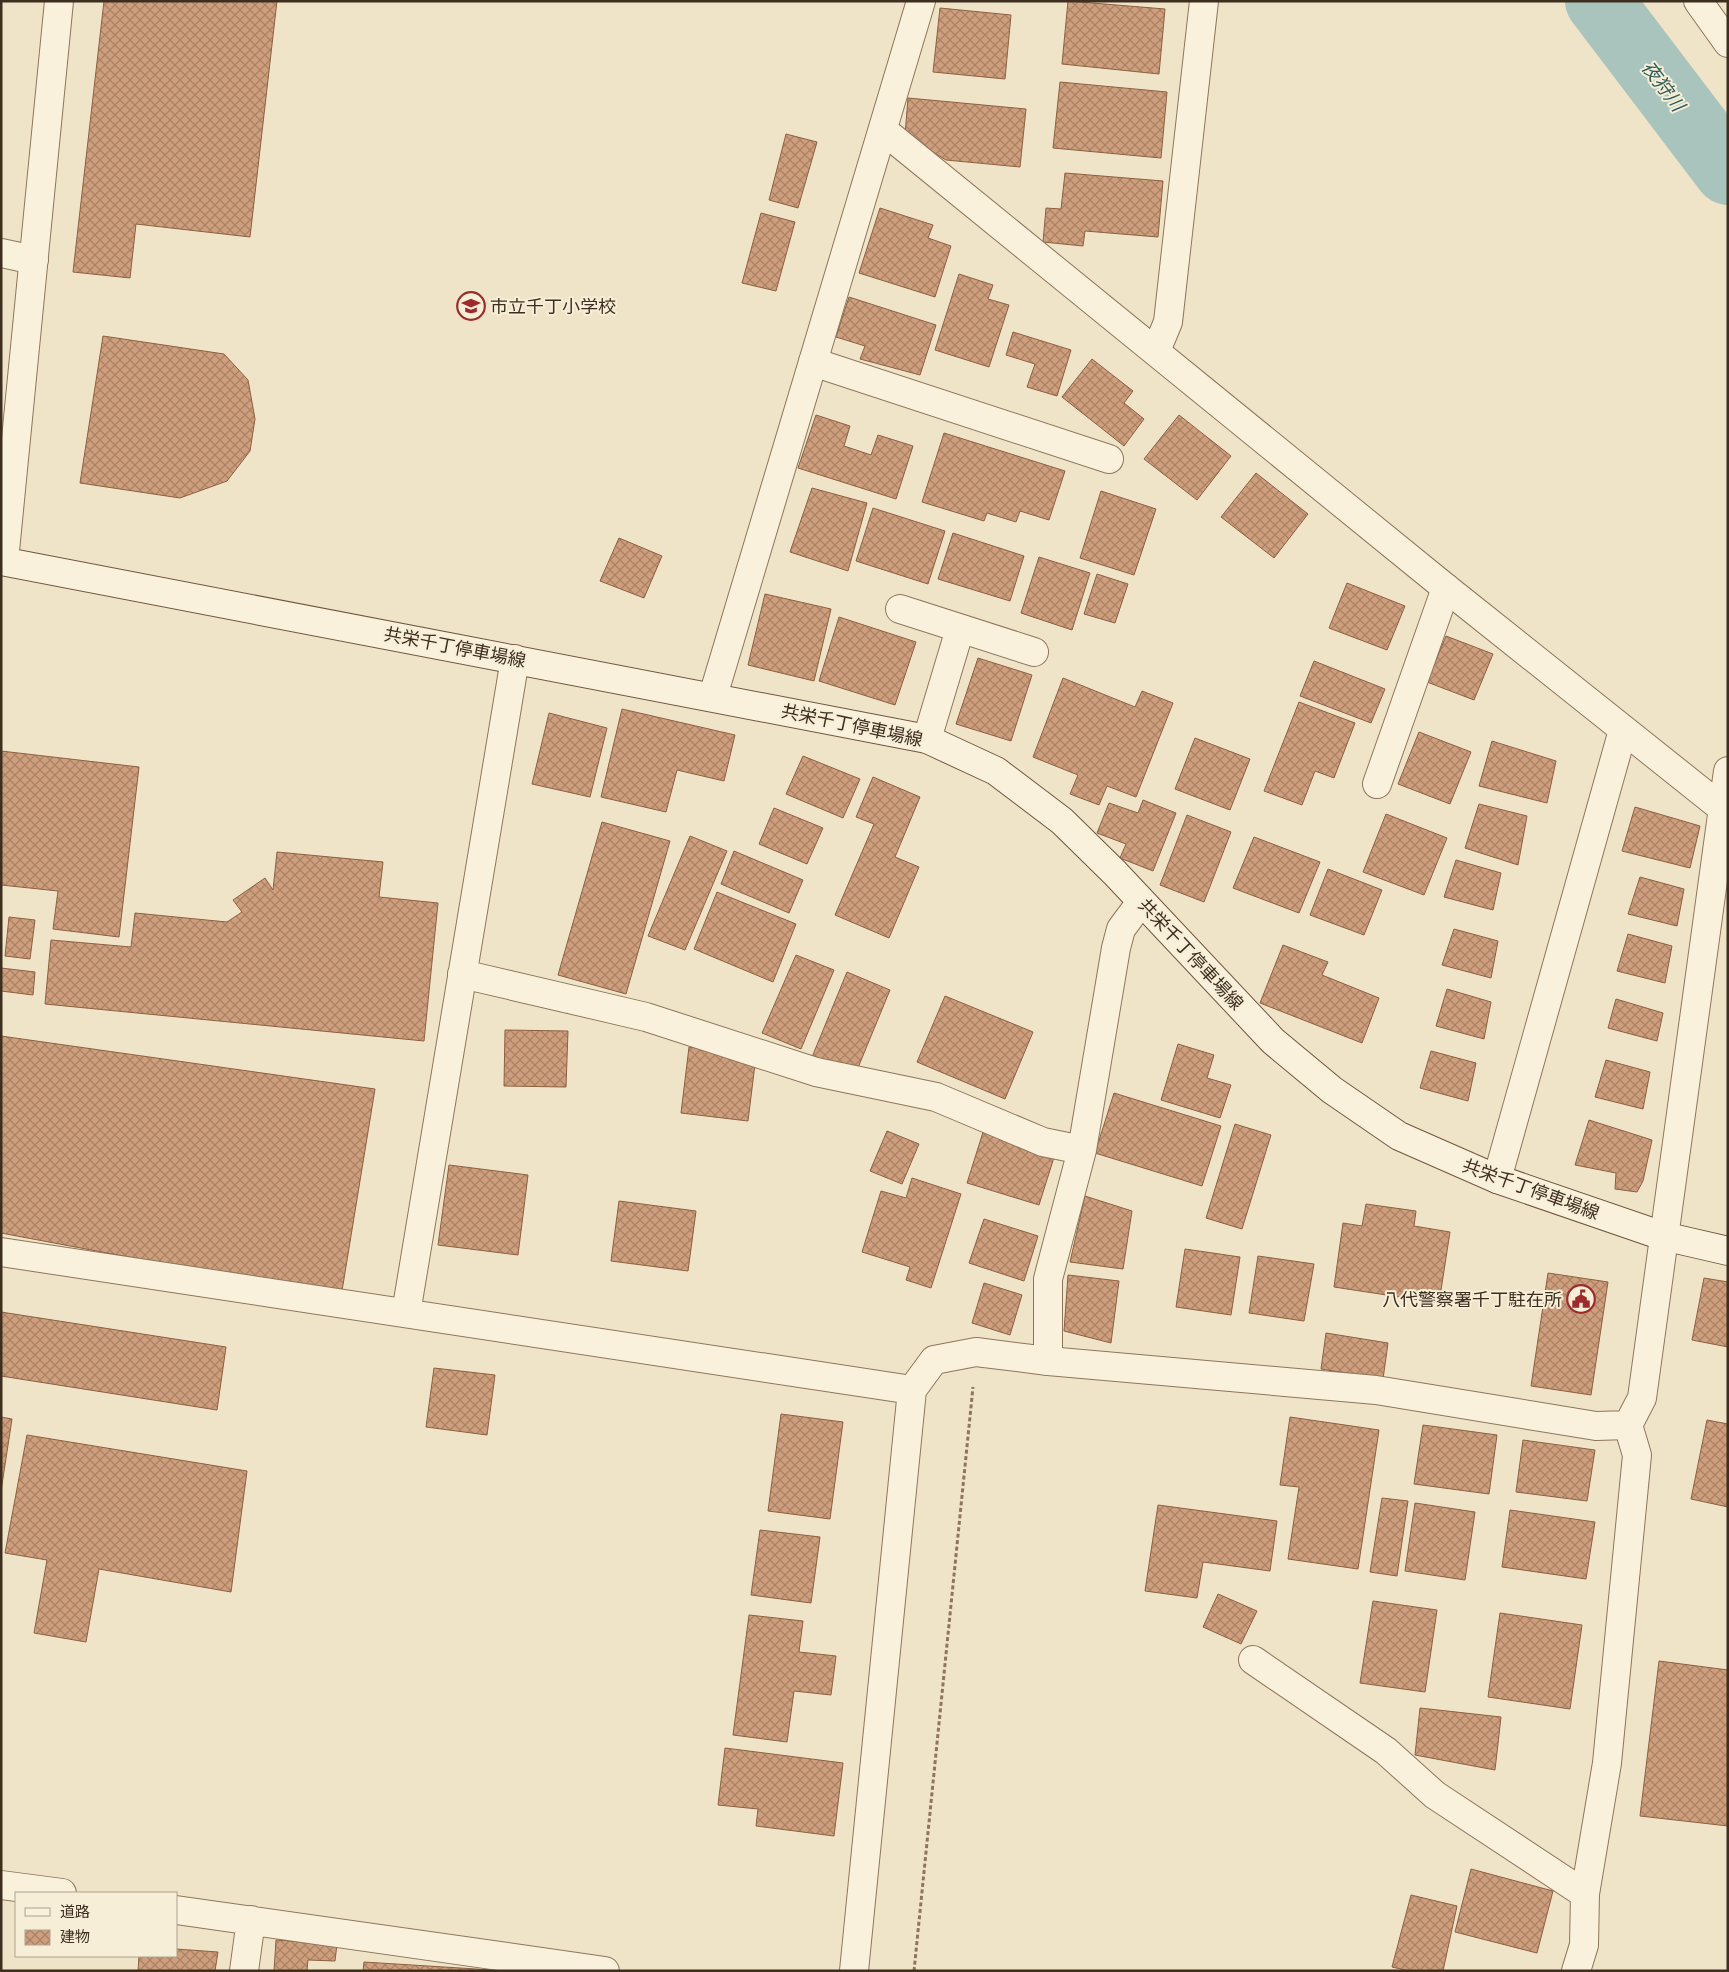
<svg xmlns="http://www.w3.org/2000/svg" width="1729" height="1972" font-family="'Roboto Serif','Noto Sans JP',serif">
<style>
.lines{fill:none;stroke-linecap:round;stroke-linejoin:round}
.river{stroke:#a9c4bc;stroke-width:68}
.building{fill:url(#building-cross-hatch);stroke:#8d5f41}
.minor-casing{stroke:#8d765c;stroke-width:30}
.tertiary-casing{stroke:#8d765c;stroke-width:30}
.secondary-casing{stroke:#6f573f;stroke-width:30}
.path{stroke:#8d765c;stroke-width:3;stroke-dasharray:4 2.5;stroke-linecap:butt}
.minor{stroke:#faf1dc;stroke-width:28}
.tertiary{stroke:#faf1dc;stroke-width:28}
.secondary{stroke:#faf1dc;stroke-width:28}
.labels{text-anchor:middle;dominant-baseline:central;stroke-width:4;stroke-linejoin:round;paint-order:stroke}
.poi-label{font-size:18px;fill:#3d2e20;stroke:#f7eed8;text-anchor:start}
.street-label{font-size:18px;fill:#3d2e20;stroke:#f7eed8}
.water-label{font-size:19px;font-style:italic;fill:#2f5d5a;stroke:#f7eed8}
</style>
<defs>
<pattern id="building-cross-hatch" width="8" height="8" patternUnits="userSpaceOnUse" patternTransform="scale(1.25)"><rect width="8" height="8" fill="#cf9f7d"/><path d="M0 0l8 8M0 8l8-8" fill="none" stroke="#a98266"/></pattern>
</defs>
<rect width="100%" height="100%" fill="#f0e4c8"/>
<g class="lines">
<path class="river" d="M1599,1L1728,171"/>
</g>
<path class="building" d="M104,1H277L250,237L136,224L130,278L73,272Z
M1068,1L1165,9L1159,74L1062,64Z
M940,8L1011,15L1005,79L933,72Z
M1060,82L1167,92L1161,158L1053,148Z
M908,98L1026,109L1020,167L946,160L905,135Z
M786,134L817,142L798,208L769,200Z
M1065,173L1163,181L1158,237L1085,231L1083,246L1043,242L1046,208L1061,209Z
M880,208L933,225L928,238L951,246L935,297L859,273Z
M761,213L795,222L776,291L742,283Z
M959,274L993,285L988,299L1009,305L989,367L935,350Z
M849,297L936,325L920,375L860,359L865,346L836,337Z
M1013,332L1071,350L1057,396L1027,387L1035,364L1006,355Z
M103,336L224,354L248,380L255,419L250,451L227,481L180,498L80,483Z
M1092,359L1133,391L1124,403L1144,419L1124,446L1062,397Z
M816,415L850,426L844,446L871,455L878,435L913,446L896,499L798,468Z
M1179,415L1231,456L1197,500L1144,459Z
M944,433L1065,471L1049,520L1020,511L1016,522L987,513L984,521L922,502Z
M1256,473L1308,514L1274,558L1221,517Z
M812,488L867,503L848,571L790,552Z
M1101,491L1156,509L1134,575L1080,558Z
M873,508L945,531L928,584L856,561Z
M953,533L1024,556L1010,601L938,579Z
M619,538L662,556L644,598L600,581Z
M1039,557L1090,573L1072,630L1021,613Z
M1097,574L1128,584L1115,623L1084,614Z
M1347,583L1405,606L1387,650L1329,628Z
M765,594L831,609L814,681L748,665Z
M839,617L916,642L895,705L819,681Z
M1446,636L1493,654L1474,700L1427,682Z
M978,658L1032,675L1011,741L956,724Z
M1314,661L1385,689L1371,723L1300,696Z
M1063,678L1135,707L1142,691L1173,703L1136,797L1107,786L1099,805L1070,794L1078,775L1033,757Z
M1299,702L1355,723L1334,778L1315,771L1302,805L1264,791Z
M622,709L735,735L724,781L677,770L666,812L601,797Z
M549,713L607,728L590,797L532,784Z
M1419,732L1471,752L1450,804L1398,784Z
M1195,738L1250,759L1230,810L1175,789Z
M1492,741L1556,761L1547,803L1479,786Z
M1,751L139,767L119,937L53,929L58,891L1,885Z
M803,756L860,779L843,818L786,794Z
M873,777L920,797L895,857L919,867L889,938L835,915L874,824L856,817Z
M1143,800L1176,813L1153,871L1120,858L1126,844L1097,833L1109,803L1138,813Z
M1479,804L1527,816L1518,865L1465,848Z
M1635,807L1700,826L1690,868L1622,851Z
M774,808L823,828L807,864L759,844Z
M1386,814L1447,838L1424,895L1363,872Z
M1187,815L1231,832L1204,902L1160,885Z
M602,822L670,841L626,994L558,975Z
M690,836L727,851L685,950L648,936Z
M1254,837L1320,862L1299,913L1233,888Z
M734,851L803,880L789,913L721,884Z
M277,852L383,862L379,897L438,903L424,1041L45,1004L51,940L131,947L135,913L227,922L242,912L233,900L265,878L273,890Z
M1456,860L1501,873L1493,910L1444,897Z
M1328,869L1382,890L1364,935L1310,915Z
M1640,877L1684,889L1677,926L1628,914Z
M717,892L796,924L773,982L694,949Z
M9,917L35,920L30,959L5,956Z
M1454,929L1498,941L1491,978L1442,965Z
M1628,934L1672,946L1665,983L1617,971Z
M1283,945L1328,962L1322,975L1379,998L1362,1043L1260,1003Z
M796,955L834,970L801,1049L762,1033Z
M1,968L35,972L33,995L1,991Z
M847,972L890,990L855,1075L812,1057Z
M1447,989L1491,1002L1484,1039L1436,1026Z
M945,996L1033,1032L1005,1099L917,1062Z
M1616,999L1663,1013L1657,1041L1608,1028Z
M505,1030L568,1031L566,1087L504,1086Z
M1,1036L375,1089L341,1297L1,1233Z
M1178,1044L1214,1055L1207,1078L1231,1085L1220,1118L1161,1100Z
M689,1047L756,1056L748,1121L681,1113Z
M1431,1051L1476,1063L1468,1101L1420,1088Z
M1606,1060L1650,1072L1643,1109L1595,1097Z
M1114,1093L1221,1126L1202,1186L1095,1153Z
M1589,1120L1652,1140L1643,1181L1637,1192L1615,1189L1616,1173L1575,1165Z
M1235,1124L1271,1135L1242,1229L1206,1218Z
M984,1129L1056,1151L1039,1205L967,1183Z
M887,1131L919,1144L902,1184L870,1171Z
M449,1165L528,1175L518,1255L438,1245Z
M912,1178L961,1194L931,1288L906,1280L910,1267L862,1252L881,1191L906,1198Z
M1085,1196L1132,1211L1123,1269L1070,1262Z
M619,1201L696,1211L688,1271L611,1261Z
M1366,1204L1416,1211L1414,1226L1450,1232L1439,1303L1334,1287L1343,1223L1362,1226Z
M984,1219L1038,1236L1024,1281L969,1263Z
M1185,1249L1240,1257L1231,1315L1176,1307Z
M1258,1256L1314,1264L1304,1321L1249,1313Z
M1548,1273L1608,1282L1591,1395L1531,1386Z
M1068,1275L1119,1281L1111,1343L1064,1331Z
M1704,1278L1728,1282V1347L1692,1340Z
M984,1283L1022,1295L1010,1335L972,1323Z
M1,1312L226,1347L217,1410L1,1376Z
M1326,1333L1388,1343L1383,1379L1321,1369Z
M434,1368L495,1375L487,1435L426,1427Z
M781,1414L843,1422L830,1519L768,1511Z
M1,1417L12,1419L1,1491Z
M1290,1417L1379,1430L1358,1569L1288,1559L1299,1487L1280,1485Z
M1707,1420L1728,1424V1507L1691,1499Z
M1423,1425L1497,1435L1489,1494L1414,1484Z
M27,1435L247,1471L231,1592L99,1569L86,1642L34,1633L47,1560L5,1553Z
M1523,1440L1595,1450L1587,1501L1516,1492Z
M1382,1498L1408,1501L1397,1576L1370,1572Z
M1415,1503L1475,1512L1465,1580L1405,1571Z
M1158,1505L1277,1521L1270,1571L1203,1562L1197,1598L1145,1591Z
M1510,1510L1595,1522L1586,1579L1502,1567Z
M760,1530L820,1537L811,1603L751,1595Z
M1218,1594L1257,1611L1241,1644L1203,1627Z
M1373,1601L1437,1610L1425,1692L1360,1683Z
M1500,1613L1582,1625L1570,1709L1488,1697Z
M749,1615L803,1621L799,1652L836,1656L831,1695L794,1691L787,1742L733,1735Z
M1659,1661L1728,1670V1826L1640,1816Z
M1420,1708L1501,1717L1495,1770L1415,1755Z
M725,1748L843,1763L834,1836L756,1826L758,1809L718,1805Z
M1471,1869L1553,1891L1537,1953L1455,1932Z
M1411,1895L1457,1906L1443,1971H1409L1392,1967Z
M276,1940L337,1944L335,1961L308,1960L307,1971H274Z
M176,1949L218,1952L215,1971H138L139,1956H176Z
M364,1962L508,1971H363Z"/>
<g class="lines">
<defs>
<path id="minor" d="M1698,1L1728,43
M1,253L34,260
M1156,351L1168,322L1204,1
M813,362L1109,459
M4,561L59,1
M900,609L1034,652
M927,739L960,629
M1377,784L1446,588
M462,974L646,1017L816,1072L936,1097L1043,1142L1082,1150
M1497,1179L1623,730
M1,1252L912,1390
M406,1313L515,659
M1048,1361V1279L1082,1150L1116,948L1121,929L1141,902
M1253,1660L1386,1751L1435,1795L1585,1894
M1,1885L62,1893
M176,1910L605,1971
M244,1971L251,1920
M1576,1971L1584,1945L1585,1894L1607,1763L1637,1455L1628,1425"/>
<path id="tertiary" d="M883,130L1446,588L1722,808
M713,696L921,1
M854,1971L912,1390L934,1360L976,1352L1048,1361L1376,1390L1596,1426L1628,1425L1642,1398L1728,771"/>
<path id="secondary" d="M1,561L927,739L996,771L1062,821L1115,873L1273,1041L1332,1090L1399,1136L1497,1179L1663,1236L1728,1251"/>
</defs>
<use href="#minor" class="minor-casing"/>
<use href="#tertiary" class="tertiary-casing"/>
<use href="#secondary" class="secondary-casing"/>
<path class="path" d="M914,1971L973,1387"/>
<use href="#minor" class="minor"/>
<use href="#tertiary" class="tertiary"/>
<use href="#secondary" class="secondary"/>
</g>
<defs>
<symbol id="school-ring" viewBox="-11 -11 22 22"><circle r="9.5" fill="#f7eed8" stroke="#9e2a2b" stroke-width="1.5"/><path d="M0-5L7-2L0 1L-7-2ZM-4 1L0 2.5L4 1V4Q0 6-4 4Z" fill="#9e2a2b"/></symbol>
<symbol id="civic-ring" viewBox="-11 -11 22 22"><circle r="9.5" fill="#f7eed8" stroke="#9e2a2b" stroke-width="1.5"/><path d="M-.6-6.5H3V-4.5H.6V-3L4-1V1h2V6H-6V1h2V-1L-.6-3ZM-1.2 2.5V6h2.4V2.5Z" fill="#9e2a2b"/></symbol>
</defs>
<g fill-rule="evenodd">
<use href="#school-ring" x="455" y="290" width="32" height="32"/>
<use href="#civic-ring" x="1565" y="1283" width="32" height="32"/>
</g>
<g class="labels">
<g class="poi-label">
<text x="490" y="306">市立千丁小学校</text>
<text x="1562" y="1299" text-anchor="end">八代警察署千丁駐在所</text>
</g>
<g class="street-label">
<text transform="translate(455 647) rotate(11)">共栄千丁停車場線</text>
<text transform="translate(852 725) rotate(12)">共栄千丁停車場線</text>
<text transform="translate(1191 954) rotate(47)">共栄千丁停車場線</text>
<text transform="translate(1531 1189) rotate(20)">共栄千丁停車場線</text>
</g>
<g class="water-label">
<text transform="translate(1663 86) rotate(53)">夜狩川</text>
</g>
</g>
<rect width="1729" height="1972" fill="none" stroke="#3d2e20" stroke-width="5"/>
<rect x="15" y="1892" width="162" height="65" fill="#f7eed8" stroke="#ada18e"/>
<rect x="25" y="1908" width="25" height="8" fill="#faf1dc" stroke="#ada18e"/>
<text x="60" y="1917" font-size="15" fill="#3d2e20">道路</text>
<rect x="25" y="1930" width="25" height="15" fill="url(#building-cross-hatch)" stroke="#ada18e"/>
<text x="60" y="1942" font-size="15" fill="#3d2e20">建物</text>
</svg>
